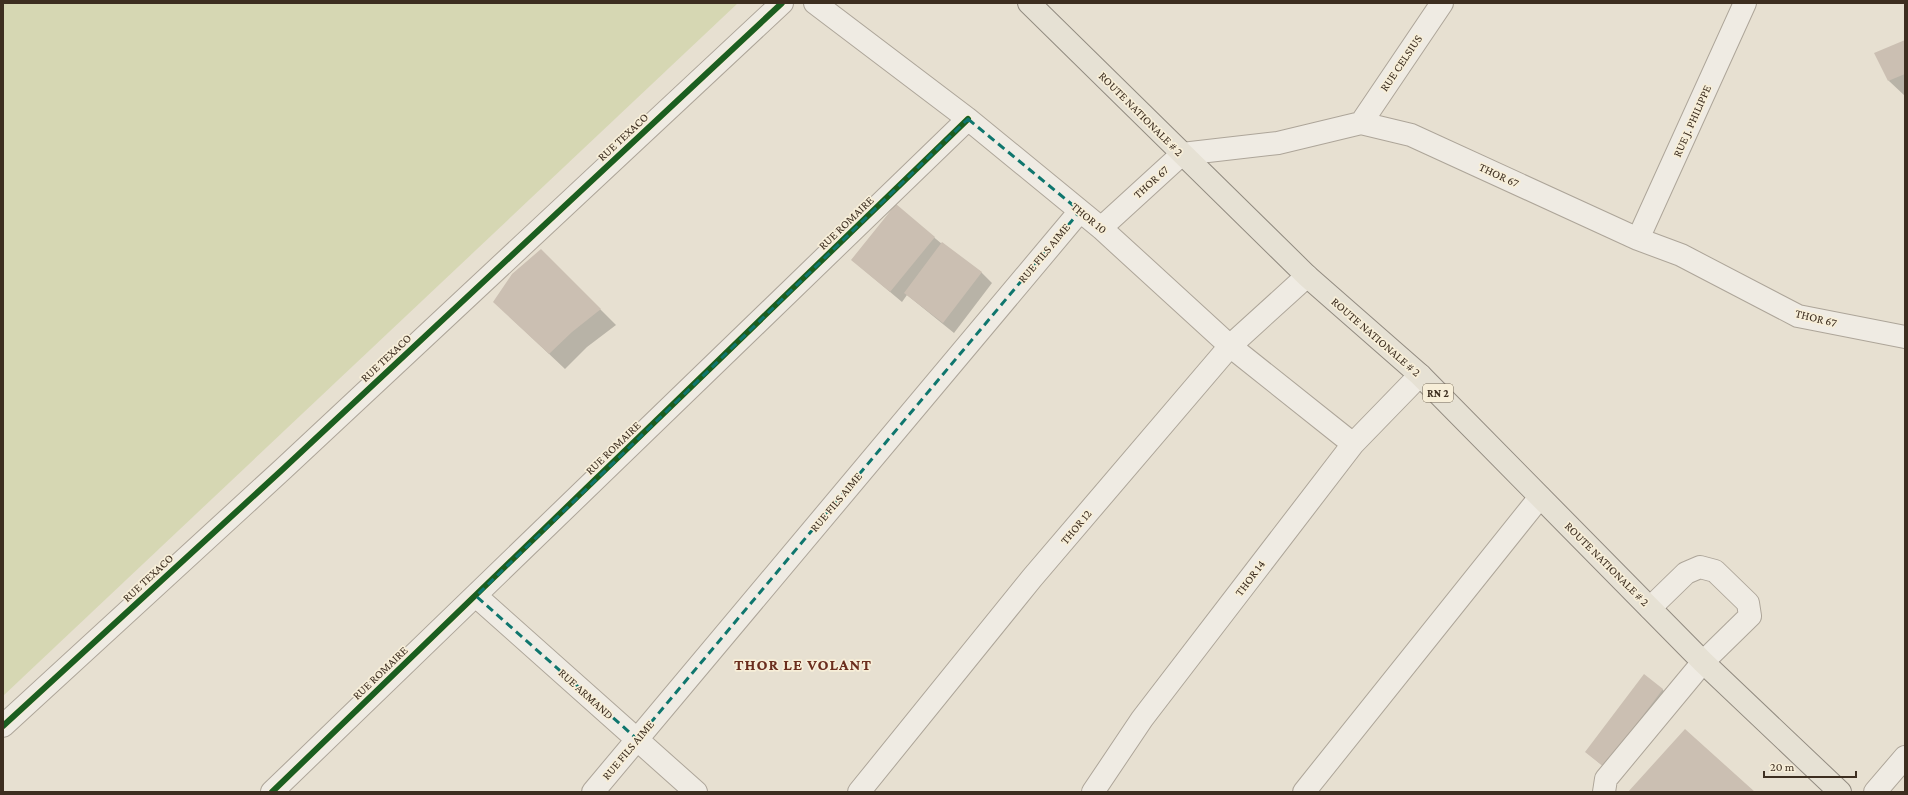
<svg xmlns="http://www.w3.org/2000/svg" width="1908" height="795" font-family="'Crimson Pro',serif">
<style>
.green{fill:#d6d7b3}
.shadow{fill:#0003}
.building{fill:#cbbfb2}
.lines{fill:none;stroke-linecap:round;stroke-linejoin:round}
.minor-casing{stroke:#ada599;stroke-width:24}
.major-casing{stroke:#928b80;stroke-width:24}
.minor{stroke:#efebe3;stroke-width:22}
.major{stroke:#e6e1d4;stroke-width:22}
.cycleway-casing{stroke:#f7eed8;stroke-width:8}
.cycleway{stroke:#1b5e20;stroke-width:6}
.marked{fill:none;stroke:#0f766e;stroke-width:3;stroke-dasharray:8 5;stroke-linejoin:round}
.labels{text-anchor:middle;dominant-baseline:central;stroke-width:3.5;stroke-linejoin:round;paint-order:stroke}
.shield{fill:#f7eed8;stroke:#756857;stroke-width:1}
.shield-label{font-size:11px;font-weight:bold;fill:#3d2e20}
.street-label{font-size:12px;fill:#3d2e20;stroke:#f7eed8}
.district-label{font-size:16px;font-weight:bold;letter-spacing:1px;fill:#6b2e1e;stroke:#f7eed8}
</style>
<rect width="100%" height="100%" fill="#e7e0d1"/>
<path class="green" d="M3,3H738L3,696Z"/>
<path class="shadow" d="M1905,41V96L1889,81Z
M896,206L942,244L981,272L992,283L954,333L907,295L902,302L852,260Z
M541,250L616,325L587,347L565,369L510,317Z
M1662,689L1673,700L1615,776L1586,752Z"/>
<path class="building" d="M1905,40V74L1888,81L1874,53Z
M896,204L935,237L890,292L851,260Z
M942,242L982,272L943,323L904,293Z
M541,249L601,309L572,332L549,354L493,302L512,274Z
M1644,674L1663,689L1604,767L1585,752Z
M1685,729L1755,792H1628Z"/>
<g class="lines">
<defs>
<path id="minor" d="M815,3L968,119L1101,228L1230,346L1353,444
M1361,123L1442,3
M1101,228L1182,154L1278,143L1361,123L1411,135L1638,239L1681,255L1798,316L1905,337
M1638,239L1745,3
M476,596L696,792
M3,726L283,469L782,3
M272,792L968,119
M593,792L1080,211
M859,792L1032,578L1230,346L1307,276
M1093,792L1142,719L1353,444L1420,375
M1304,792L1540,497
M1604,792L1606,779L1703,662L1750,616L1748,603L1715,571L1700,567L1686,573L1650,608
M1875,792L1905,757"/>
<path id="major" d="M1029,3L1307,276L1420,375L1703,662L1840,792"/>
</defs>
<use href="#minor" class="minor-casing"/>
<use href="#major" class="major-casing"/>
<use href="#minor" class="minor"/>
<use href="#major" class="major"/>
<defs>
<path id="cycleway" d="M3,726L283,469L782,3
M272,792L968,119"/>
</defs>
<use href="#cycleway" class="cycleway-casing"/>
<use href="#cycleway" class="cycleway"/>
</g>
<path class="marked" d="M968,119L1080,211L637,739L476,596Z"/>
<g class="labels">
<rect class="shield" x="1423" y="384" width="30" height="18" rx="3"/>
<g class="shield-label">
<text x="1438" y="393">RN 2</text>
</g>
<g class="street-label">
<text transform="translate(1401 63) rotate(-56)">RUE CELSIUS</text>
<text transform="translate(1141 114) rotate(45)">ROUTE NATIONALE # 2</text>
<text transform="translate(1692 121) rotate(-66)">RUE J. PHILIPPE</text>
<text transform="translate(623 137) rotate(-43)">RUE TEXACO</text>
<text transform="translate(1499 175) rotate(25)">THOR 67</text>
<text transform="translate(1151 182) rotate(-42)">THOR 67</text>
<text transform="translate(1089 218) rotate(39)">THOR 10</text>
<text transform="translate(846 223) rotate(-44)">RUE ROMAIRE</text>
<text transform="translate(1044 253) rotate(-50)">RUE FILS AIME</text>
<text transform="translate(1816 318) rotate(14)">THOR 67</text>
<text transform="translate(1376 337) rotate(41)">ROUTE NATIONALE # 2</text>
<text transform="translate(386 358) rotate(-43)">RUE TEXACO</text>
<text transform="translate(613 448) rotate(-44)">RUE ROMAIRE</text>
<text transform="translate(836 502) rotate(-50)">RUE FILS AIME</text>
<text transform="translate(1076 527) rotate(-50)">THOR 12</text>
<text transform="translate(1607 564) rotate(45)">ROUTE NATIONALE # 2</text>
<text transform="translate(148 578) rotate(-43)">RUE TEXACO</text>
<text transform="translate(1250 578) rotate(-53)">THOR 14</text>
<text transform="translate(380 673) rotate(-44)">RUE ROMAIRE</text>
<text transform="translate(586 694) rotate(42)">RUE ARMAND</text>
<text transform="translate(628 750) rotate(-50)">RUE FILS AIME</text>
</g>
<g class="district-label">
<text x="803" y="664">THOR LE VOLANT</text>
</g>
</g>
<rect width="1908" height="795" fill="none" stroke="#3d2e20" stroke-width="8"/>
<path d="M1764 771v6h92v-6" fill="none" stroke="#3d2e20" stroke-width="2"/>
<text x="1770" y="771" font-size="12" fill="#3d2e20" stroke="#f7eed8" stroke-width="3" paint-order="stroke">20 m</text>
</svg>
